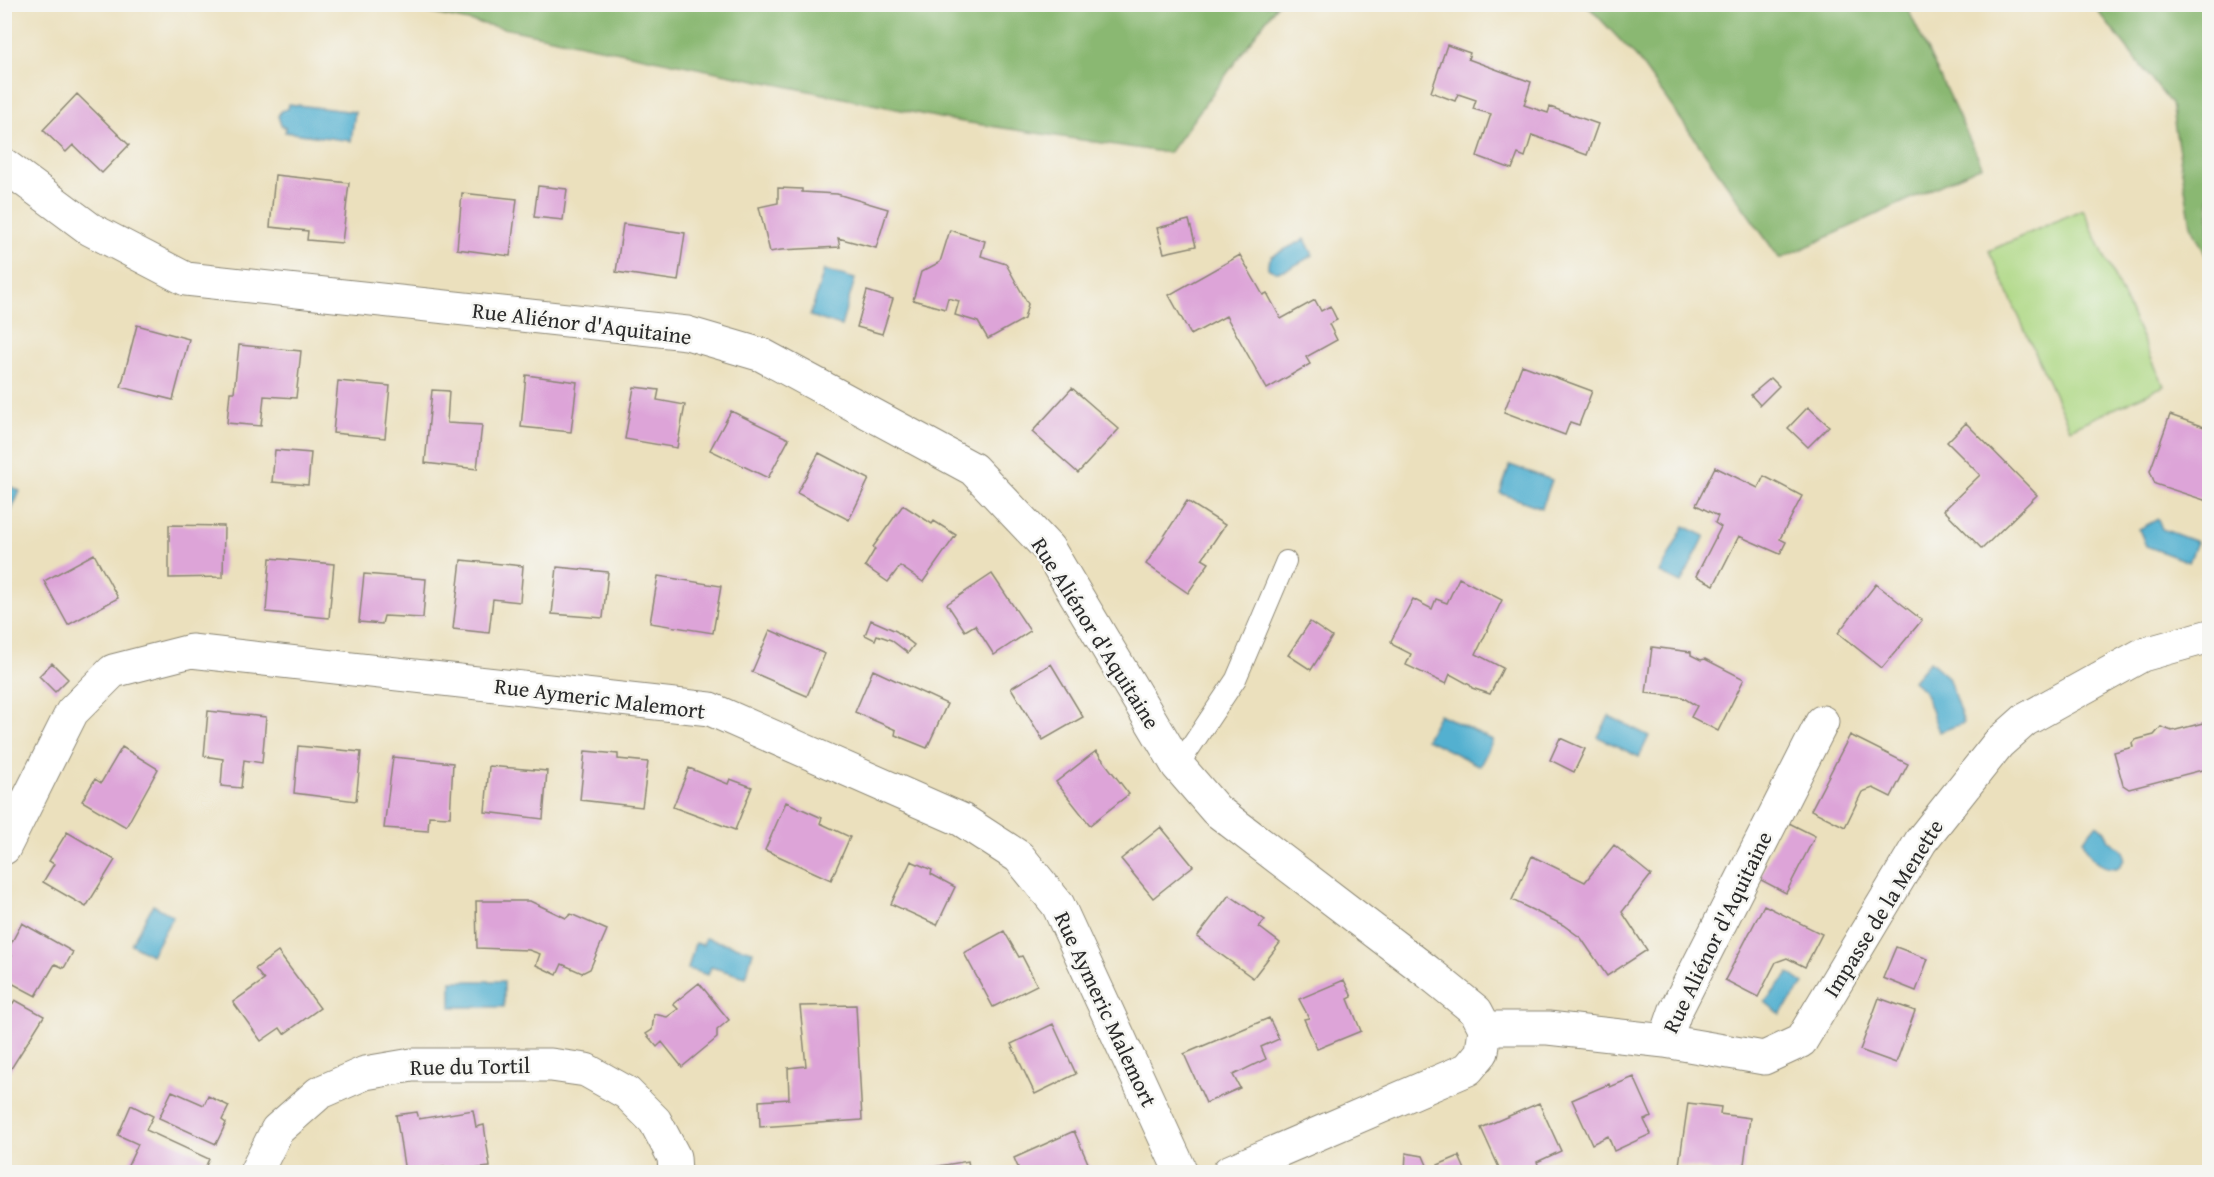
<svg xmlns="http://www.w3.org/2000/svg" width="2214" height="1177" font-family="'Gentium Book Plus',serif">
<style>
.green{fill:#aed884;stroke:#6c8258;stroke-width:1.5}
.forest{fill:#8ab872;stroke:#5a724e;stroke-width:1.5}
.water{fill:#52b0d0;stroke:#3e6e7e;stroke-width:1.5}
.building{fill:#dda4d8}
.lines{fill:none;stroke-linecap:round;stroke-linejoin:round}
.service-casing{stroke:#8b8674;stroke-width:22}
.minor-casing{stroke:#8b8674;stroke-width:35}
.service{stroke:#fff;stroke-width:20}
.minor{stroke:#fff;stroke-width:33}
.labels{text-anchor:middle;dominant-baseline:central;stroke-width:5;stroke-linejoin:round;paint-order:stroke}
.street-label{font-size:22px;fill:#2b2b2b;stroke:#f6f6f2}
</style>
<rect width="100%" height="100%" fill="#f6f6f2"/>
<filter id="ink" filterUnits="userSpaceOnUse"><feTurbulence type="fractalNoise" baseFrequency=".0167" numOctaves="2"/><feDisplacementMap in="SourceGraphic" scale="12" xChannelSelector="R" yChannelSelector="G"/><feConvolveMatrix kernelMatrix="1 2 1 2 8 2 1 2 1" color-interpolation-filters="sRGB"/></filter>
<filter id="wash" filterUnits="userSpaceOnUse"><feTurbulence type="fractalNoise" baseFrequency=".008" numOctaves="4" result="noise"/><feDisplacementMap in="SourceGraphic" scale="24" xChannelSelector="R" yChannelSelector="G"/><feGaussianBlur stdDeviation="1.35" result="paint"/><feColorMatrix in="noise" values="0 0 0 0 0 0 0 0 0 0 0 0 0 0 0 0 0 1.4 0 .05"/><feComposite in="paint" operator="in"/></filter>
<g filter="url(#wash)">
<rect width="100%" height="100%" fill="#ebe0bd"/>
<path class="green" d="M2083,209L2164,386L2070,429L1989,251Z"/>
<path class="forest" d="M391,5H1277L1169,153L950,120Z
M1587,5H1906L1982,166L1780,259L1638,59Z
M2093,5H2209V262L2191,225L2171,104Z"/>
<path class="water" d="M289,104L355,112L351,141L285,132L286,128L281,125L278,116L281,111L288,109Z
M1305,239L1313,255C1301,261 1280,278 1268,268V263L1272,256Z
M824,270L855,279L841,326L810,316Z
M1510,465L1552,480L1542,508L1500,493Z
M5,484L20,491L5,525Z
M2158,519L2162,529L2197,542L2189,562L2146,546L2139,529Z
M1684,526L1705,536L1681,583L1660,573Z
M1930,661L1948,677L1964,723L1939,732L1924,691L1913,681Z
M1439,714L1493,740L1480,766L1426,739Z
M1609,716L1649,736L1639,757L1598,737Z
M2097,824L2105,831L2109,840L2123,851C2126,859 2123,864 2117,868C2099,869 2088,856 2083,841Z
M153,905L173,916L151,955L131,944Z
M705,938L753,951L746,977L711,967L708,975L688,969L695,943L703,945Z
M1789,973L1804,984L1780,1014L1765,1002Z
M451,981H504V1007H451Z"/>
<g id="blocks">
<path class="building" d="M1447,45L1470,53L1468,59L1531,82L1524,105L1548,113L1550,107L1598,124L1587,155L1532,135L1525,157L1518,154L1512,169L1477,156L1491,114L1473,109L1476,100L1458,94L1455,101L1431,92Z
M77,94L129,145L102,173L73,145L66,152L43,130Z
M275,175L349,183L342,243L307,240L308,231L270,227Z
M538,186L567,189L563,220L534,217Z
M778,188L802,189V192L837,194L888,209L876,248L838,238L840,247L781,250L770,252L759,207L778,203Z
M462,193L517,199L510,256L457,249Z
M1189,220L1196,246L1164,253L1157,228Z
M623,224L685,233L678,281L616,272Z
M950,230L985,241L981,256L1006,264L1028,304L1024,319L988,339L978,322L955,315L959,301L948,298L945,309L913,300L921,272L940,262Z
M1240,255L1263,295L1267,293L1281,319L1315,300L1321,311L1330,306L1337,320L1329,324L1337,340L1306,357L1310,364L1267,389L1226,316L1191,335L1169,295Z
M867,291L893,299L882,334L857,327Z
M137,325L189,339L173,400L121,387Z
M239,345L301,351L296,398L264,396L261,426L227,423L230,392H234Z
M1522,365L1592,391L1579,425L1570,422L1565,435L1504,412Z
M526,375L577,382L571,432L521,427Z
M1771,378L1779,386L1760,405L1751,395Z
M338,381L390,386L385,438L333,433Z
M634,387L659,390L657,400L685,405L677,448L625,439Z
M1072,388L1119,429L1078,473L1032,432Z
M432,390L449,391L447,423L482,425L477,469L425,463Z
M1808,407L1829,426L1808,447L1788,428Z
M731,411L789,439L768,478L710,450Z
M2170,415L2210,429V500L2207,501L2155,484L2150,471Z
M1966,423L2037,495L1982,549L1944,510L1980,475L1947,442Z
M275,450L311,453L308,485L272,482Z
M819,453L869,479L849,520L797,493Z
M1715,467L1758,488L1764,476L1802,496L1780,539L1786,542L1780,554L1739,536L1714,585L1696,576L1721,527L1715,523L1718,516L1696,505Z
M1187,501L1225,525L1202,559L1209,563L1188,593L1146,564Z
M903,505L932,524L934,521L956,535L923,582L900,566L888,582L865,566L875,549L873,547Z
M169,525L224,526L223,577L169,578Z
M94,554L118,598L68,625L44,581Z
M270,558L334,564L329,618L266,612Z
M461,560L523,566L520,602L493,599L489,633L453,629Z
M557,567L608,572L603,618L552,614Z
M364,574L426,579L423,618L384,616L382,624L359,622Z
M992,574L1030,631L994,655L975,625L965,631L947,604Z
M658,576L721,586L713,633L650,623Z
M1459,578L1502,600L1476,654L1503,668L1490,694L1472,688L1470,685L1450,674L1446,684L1406,665L1411,654L1393,645L1391,641L1413,599L1432,609L1436,599L1447,603Z
M1876,584L1922,620L1882,668L1838,633Z
M871,620L896,631L914,645L908,653L891,640L877,635L875,640L865,635Z
M1310,622L1332,637L1311,670L1288,655Z
M770,630L825,654L807,696L752,672Z
M1652,647L1691,652V655L1701,660L1705,659L1744,679L1718,731L1691,717L1697,706L1682,697L1646,693Z
M52,663L68,679L55,692L39,676Z
M1051,664L1083,717L1043,740L1011,688Z
M873,670L947,704L927,748L895,735L896,730L855,712Z
M208,711L266,717L262,763L244,760L241,788L221,786L223,759L204,756Z
M2207,722L2210,735V768L2129,789L2123,785L2114,752L2133,747L2132,743L2135,740L2154,735L2161,727L2172,731Z
M1850,735L1908,764L1891,797L1873,788L1862,792L1845,827L1811,810Z
M1560,738L1585,749L1574,772L1550,760Z
M298,746L361,752L356,801L294,793Z
M122,747L158,769L126,827L82,801L95,779L101,783Z
M585,751L618,754V759L648,762L642,807L580,800Z
M1096,751L1129,794L1090,825L1056,782Z
M393,757L453,763L450,817L429,816L428,831L384,828Z
M489,766L547,771L543,819L485,812Z
M689,768L728,784L730,779L752,787L735,830L673,807Z
M786,802L822,818L820,823L850,837L831,880L765,850Z
M1787,822L1815,836L1786,893L1759,879Z
M1161,827L1193,866L1153,898L1121,859Z
M67,832L115,860L86,907L43,882L54,864L49,861Z
M1614,845L1651,875L1622,912L1647,950L1607,976L1581,938L1563,925L1512,900L1532,856L1585,882Z
M911,861L932,870L931,874L955,887L937,925L891,904Z
M1229,895L1265,920L1259,927L1280,943L1253,978L1197,937Z
M476,901H530L566,918L571,914L607,930L590,969L582,973L562,964L557,975L536,965L540,954L529,950L477,948Z
M1764,905L1822,934L1805,967L1787,958L1776,962L1758,997L1725,980Z
M22,923L73,952L64,968L55,964L36,996L4,979V969L12,956L6,953Z
M1004,931L1019,957L1022,956L1037,985L993,1007L964,953Z
M1896,947L1928,959L1916,991L1883,978Z
M278,952L320,1008L284,1034L280,1028L261,1041L233,1002L264,980L255,969Z
M1344,980L1352,997L1348,999L1361,1031L1317,1049L1304,1019L1309,1018L1299,999Z
M699,983L729,1020L717,1030V1038L682,1067L662,1042L657,1047L646,1034L652,1030L654,1014L667,1017L678,1009L673,1004Z
M1879,998L1915,1011L1896,1063L1860,1050Z
M15,1000L44,1016L4,1080V1017Z
M856,1005L862,1120L760,1127L759,1101L789,1099L788,1068L806,1066L800,1006Z
M1269,1018L1279,1039L1261,1047L1266,1059L1233,1075L1240,1088L1206,1103L1184,1054Z
M1053,1024L1076,1074L1035,1094L1011,1044Z
M1634,1077L1652,1117L1644,1120L1651,1134L1614,1151L1608,1136L1592,1144L1572,1100L1609,1084L1610,1087Z
M172,1091L204,1105L208,1096L229,1106L222,1120L226,1123L216,1144L159,1118Z
M1539,1103L1561,1151L1537,1162L1541,1172H1501L1481,1128Z
M1688,1103L1721,1107L1720,1114L1750,1118L1743,1172H1712L1711,1170L1679,1165Z
M131,1105L153,1116L146,1130L209,1159L203,1172H125L138,1144L118,1135Z
M473,1110L476,1127L484,1125L490,1167L446,1172L445,1167L405,1172L396,1115L417,1112L419,1119Z
M1074,1131L1092,1172H1020L1014,1158Z
M1406,1153L1423,1156L1430,1172H1405Z
M1459,1156L1466,1172H1441L1438,1165Z
M968,1161L970,1172H910V1171Z"/>
</g>
</g>
<g filter="url(#ink)">
<use href="#blocks" fill-opacity="0" stroke="#8b8674" stroke-width="1.5"/>
<g class="lines">
<defs>
<path id="service" d="M1178,766L1236,679L1286,561"/>
<path id="minor" d="M4,165L90,229L186,279L687,333L762,355L973,469L1048,548L1178,766L1216,810L1428,972L1476,1011L1485,1028
M4,848L72,712L113,671L191,651L710,709L962,820L1019,857L1058,905L1181,1172
M1485,1028H1548L1665,1041L1675,1012L1822,722
M1665,1041L1764,1058L1801,1041L1921,841L1998,744L2025,720L2142,655L2210,636
M256,1172L277,1130L319,1093L365,1073L412,1065H551L586,1070L627,1093L655,1121L674,1157L675,1172
M1229,1172L1468,1069L1482,1052L1485,1028"/>
</defs>
<use href="#service" class="service-casing"/>
<use href="#minor" class="minor-casing"/>
<use href="#service" class="service"/>
<use href="#minor" class="minor"/>
</g>
</g>
<g class="labels">
<g class="street-label">
<text transform="translate(582 323) rotate(7)">Rue Aliénor d'Aquitaine</text>
<text transform="translate(1096 633) rotate(58)">Rue Aliénor d'Aquitaine</text>
<text transform="translate(600 698) rotate(7)">Rue Aymeric Malemort</text>
<text transform="translate(1883 908) rotate(-58)">Impasse de la Menette</text>
<text transform="translate(1717 932) rotate(-64)">Rue Aliénor d'Aquitaine</text>
<text transform="translate(1106 1009) rotate(65)">Rue Aymeric Malemort</text>
<text transform="translate(470 1066) rotate(-1)">Rue du Tortil</text>
</g>
</g>
<rect width="2214" height="1177" fill="none" stroke="#f6f6f2" stroke-width="24"/>
</svg>
